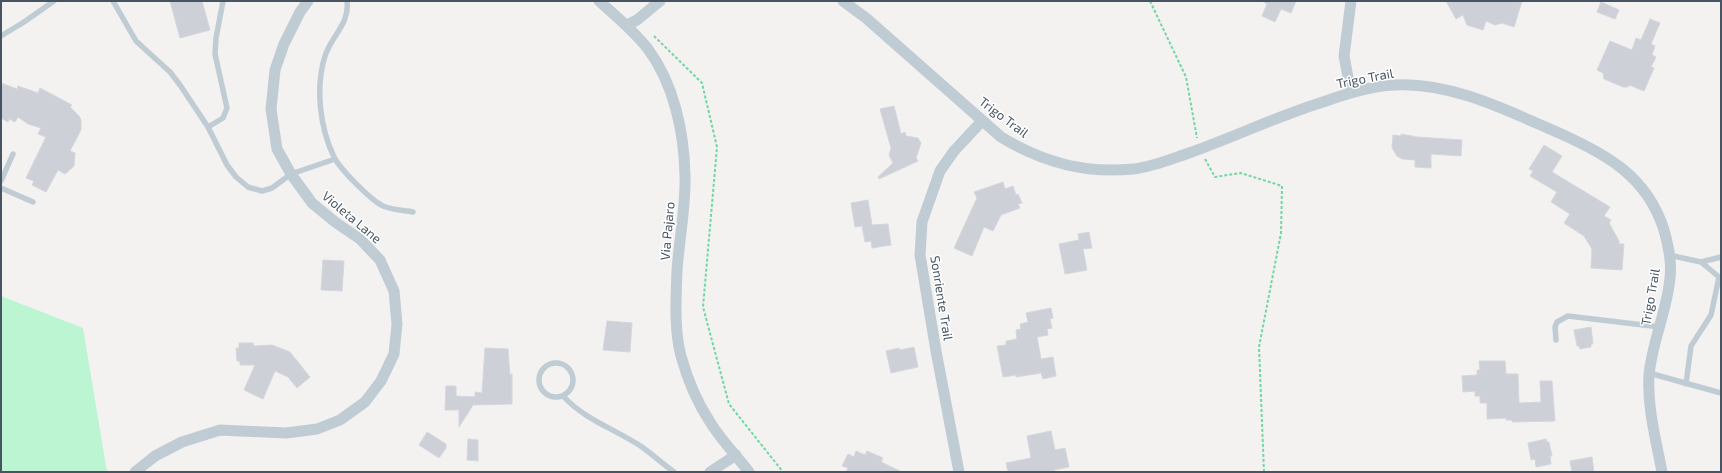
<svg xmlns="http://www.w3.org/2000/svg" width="1722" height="473" font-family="'Exo 2',sans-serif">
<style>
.green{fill:#bcf5d1}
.building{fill:#cdd0d6;stroke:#d4d7dd}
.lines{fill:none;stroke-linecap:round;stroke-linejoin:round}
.path{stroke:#6fd8a2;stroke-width:2;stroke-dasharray:3 2;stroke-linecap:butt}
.service{stroke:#c0ccd4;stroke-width:5.5}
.minor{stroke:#c0ccd4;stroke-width:11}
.labels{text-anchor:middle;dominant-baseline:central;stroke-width:3;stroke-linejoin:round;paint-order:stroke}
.street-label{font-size:13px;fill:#465561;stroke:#fff}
</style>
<rect width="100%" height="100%" fill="#f4f1f1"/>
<path class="green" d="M1,296L83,328L107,472H1Z"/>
<path class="building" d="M170,1H202L210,30L180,38Z
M1262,1H1296L1291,13L1281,9L1275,22L1262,16L1267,4Z
M1446,1H1522L1514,27L1502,23L1495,25L1486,21L1483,30L1467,25L1463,15L1456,19Z
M1601,2L1619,10L1615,19L1597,12Z
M1650,19L1660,23L1651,44L1655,46L1652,55L1656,57L1651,67L1654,68L1644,91L1629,85L1628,87H1623L1604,79L1603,73L1597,70L1610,41L1632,50L1636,38L1641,40Z
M1,83L17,89L18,86L38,93L40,88L72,105L70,107L79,116L81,120V130L70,151L75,153L74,166L65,174L58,170L46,192L32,185L34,181L26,178L46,137L38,134L41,128L28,124L18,117L15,122L9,119L8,122L1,118Z
M894,106L901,134L905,132L906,136L918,138L921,143L916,158L918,161L879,179L878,177L893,163L889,155L891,148L880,109Z
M1401,134L1417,137L1462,140L1461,156L1431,154V168L1415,167V160L1402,159L1397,156L1392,148L1393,135L1401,136Z
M1544,145L1562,156L1552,172L1610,207L1604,216L1611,220L1609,223L1619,241V244H1624L1622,270L1591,268L1592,249L1584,236L1564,223L1570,214L1551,202L1557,192L1530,176L1533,171L1529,169Z
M1003,182L1005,189L1013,186L1016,195L1018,194L1022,203L1018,204L1020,208L1001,215L993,231L984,227L972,256L954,248L977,198L974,192Z
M868,200L872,225L888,224L891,245L872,248L871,241L865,242L862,226L855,227L851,203Z
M1089,232L1092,248L1083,249L1087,270L1065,274L1059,244L1079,240L1078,234Z
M323,260L344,261L342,291L321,290Z
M1051,308L1053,318L1050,319L1052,328L1047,329L1048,335L1037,337L1041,359L1053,357L1056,376L1043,379L1041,373L1016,377V375L1003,377L997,346L1006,345V341L1017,339L1016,330L1021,329L1020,324L1028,322L1026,313Z
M607,321L632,323L630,352L603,350Z
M1591,327L1593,344H1591V347L1580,349L1579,346H1577L1574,330Z
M239,343H253L254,346L272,345L290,352L310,377L297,388L288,377L275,371L263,399L244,390L255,365H240V361H237L236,348H239Z
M914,347L918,367L891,373L886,351L899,348L900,350Z
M485,348L508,349L510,375L512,374V404L474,405L475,402L459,427V410H445L446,386H456V396L475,397V392L482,393Z
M1479,361H1505L1506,374H1518L1519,403L1541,402L1540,381H1552L1555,421L1512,422V420H1506V418L1487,419V403H1480V396H1475V391L1463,392L1462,376L1477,375V370H1480Z
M1051,431L1055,450L1065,448L1069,467L1054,470L1055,472H1008L1006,463L1031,458L1027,436Z
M427,432L446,444V448L439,458L419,445Z
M468,439L478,440V461L467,460Z
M1546,439L1547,442H1549L1552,456H1550L1551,464L1536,467L1535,459L1531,460L1528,443Z
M856,451L865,455L867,451L883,458L881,462L902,472H846L848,468L842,466L848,454L854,457Z
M1592,457L1594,472H1572L1570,461Z"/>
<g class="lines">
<path class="path" d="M1150,1L1186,77L1197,138
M654,36L702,83L717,147L703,307L729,404L783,472
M1205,159L1215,177L1241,173L1282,186L1281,233L1259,347L1264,472"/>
<path class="service" d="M113,1L136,41L170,72L180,85L208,127L227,165L236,177L248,187L262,191L272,188L291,174L335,159
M347,1C350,24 331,36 325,56C315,88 320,128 334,157C340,169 369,198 381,205C389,210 404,210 413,212
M1,36L24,22L54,1
M208,127L223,118L227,108L215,54L216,38L223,1
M1,181L13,154
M1,188L33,202
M1669,255L1701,262L1719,277L1711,315L1691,346L1686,384
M1701,262L1721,257
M1556,340L1555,327L1557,322L1568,316L1660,327
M539 380a17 17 0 1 1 34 0a17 17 0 1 1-34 0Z
M1649,373L1721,393
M563,396C585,420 615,429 642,447C653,455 663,464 674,472"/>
<path class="minor" d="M599,1C616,16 634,31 648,49C674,84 684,132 685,175C686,207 679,239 677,271C676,297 674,331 681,356C687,378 697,402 710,422C721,440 736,455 749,472
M843,1L866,18L1001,137C1042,162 1084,174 1133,169C1152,167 1171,159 1189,153C1234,137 1278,116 1323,102C1346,94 1370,86 1395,85C1452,82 1508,111 1559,133C1606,154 1647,176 1664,230C1668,244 1672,263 1670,278C1667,311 1652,342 1649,375C1647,407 1656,440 1662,472
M627,25L637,20L660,1
M1351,93L1344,56L1351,1
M135,472L155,456L182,442L220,430L286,433L317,429L340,420L365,402L381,381L394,354L397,324L394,291L380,260L360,239L335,222L312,203L291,174L277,149L271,109L275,70L284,44L300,12L308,1
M710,472L736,455
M959,472L936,351L920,255L922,222L940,171L954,151L982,121"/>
</g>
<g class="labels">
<g class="street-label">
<text transform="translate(1365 78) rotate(-11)">Trigo Trail</text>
<text transform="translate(1004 117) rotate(37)">Trigo Trail</text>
<text transform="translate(352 217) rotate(40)">Violeta Lane</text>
<text transform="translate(667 231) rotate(-85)">Via Pajaro</text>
<text transform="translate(1650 297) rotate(-80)">Trigo Trail</text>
<text transform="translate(942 298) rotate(81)">Sonriente Trail</text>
</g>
</g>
<rect width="1722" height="473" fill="none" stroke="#465561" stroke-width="4"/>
</svg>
